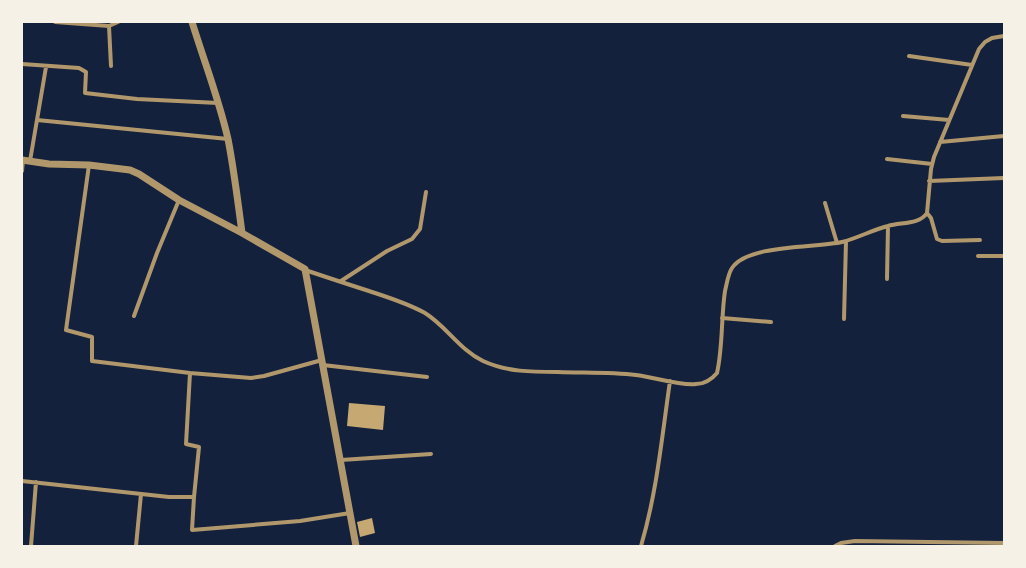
<svg xmlns="http://www.w3.org/2000/svg" width="1026" height="568" font-family="Signika,sans-serif">
<style>
.building{fill:#c6a872}
.lines{fill:none;stroke-linecap:round;stroke-linejoin:round}
.minor{stroke:#b1986c;stroke-width:4}
.tertiary{stroke:#b1986c;stroke-width:7}
</style>
<rect width="100%" height="100%" fill="#14213d"/>
<path class="building" d="M349,403L385,406L383,430L347,426Z
M372,518L375,533L360,537L357,522Z"/>
<g class="lines">
<path class="minor" d="M55,22L109,26L118,22
M109,26L111,66
M909,56L972,65
M22,64L79,68L86,72L85,93L137,99L218,103
M903,116L949,120
M37,120L228,139
M940,142L1004,136
M887,159L932,164
M30,161L46,67
M89,165L66,330L92,337V361L190,373L251,378L264,376L322,360
M22,171L23,160
M929,181L1004,178
M825,203L837,243
M927,213L931,218L937,239L942,241L980,240
M978,256H1004
M305,270C326,277 347,284 369,291C387,297 407,303 425,313C446,326 460,350 483,361C507,372 532,372 558,372C584,373 610,372 636,375C654,377 680,386 696,384C704,384 712,379 717,373C723,347 721,317 725,291C727,283 728,274 732,268C748,244 816,248 842,242C858,238 872,230 888,226C901,222 919,225 927,213L931,169L934,157L979,49L985,42L992,38L1004,36
M887,279L888,226
M341,281L387,251L412,239L420,229L426,192
M134,316L157,253L179,200
M722,318L771,322
M844,319L846,241
M323,365L427,377
M190,373L186,444L199,447L194,497
M341,460L431,454
M22,481L169,497H194L192,530L300,521L350,513
M31,546L36,482
M136,546L141,494
M641,546C657,492 662,436 670,381
M835,546L841,543L855,541L1004,543"/>
<path class="tertiary" d="M192,22C204,61 219,99 228,139C234,170 238,202 242,233L305,269L356,546
M22,160L49,164L89,165L130,170L139,174L179,200L242,233"/>
</g>
<rect width="1026" height="568" fill="none" stroke="#f6f1e7" stroke-width="46"/>
</svg>
